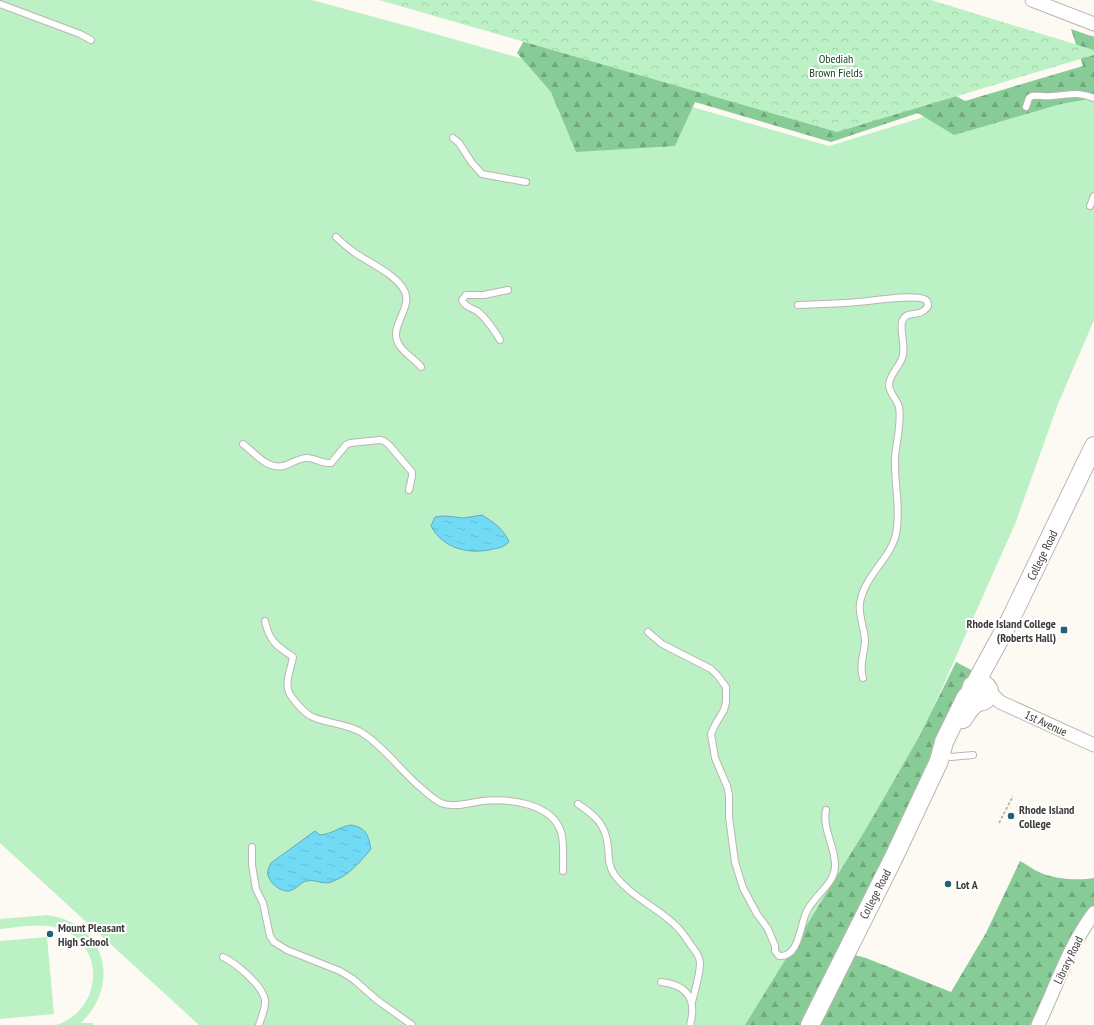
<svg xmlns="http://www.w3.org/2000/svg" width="1094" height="1025" font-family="'PT Sans Narrow',sans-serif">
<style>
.grass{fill:#bcf1c6}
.forest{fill:url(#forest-firs)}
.park{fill:url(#park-crowns)}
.water{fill:url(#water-ripples);stroke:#62abbd}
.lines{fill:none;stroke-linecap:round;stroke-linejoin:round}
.lane-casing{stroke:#bab5b0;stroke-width:8}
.street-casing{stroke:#bab5b0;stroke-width:15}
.secondary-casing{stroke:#bab5b0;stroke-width:20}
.path{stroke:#bdb9b5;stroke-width:2;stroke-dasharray:3 2;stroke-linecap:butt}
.lane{stroke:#fff;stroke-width:6}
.street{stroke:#fff;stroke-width:13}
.secondary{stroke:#fff;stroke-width:18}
.poi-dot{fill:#246178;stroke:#fff;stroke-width:1.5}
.labels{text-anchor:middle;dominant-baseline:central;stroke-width:4;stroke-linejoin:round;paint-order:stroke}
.park-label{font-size:12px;fill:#164825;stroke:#fff}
.street-label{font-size:12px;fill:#3e3c3a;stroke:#fff}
.poi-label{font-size:12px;font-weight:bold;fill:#3e3c3a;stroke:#fff;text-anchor:start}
</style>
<defs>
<pattern id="forest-firs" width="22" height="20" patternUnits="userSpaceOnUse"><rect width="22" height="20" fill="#87cc96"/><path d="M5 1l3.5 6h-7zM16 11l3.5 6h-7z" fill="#70a77b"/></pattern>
<pattern id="park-crowns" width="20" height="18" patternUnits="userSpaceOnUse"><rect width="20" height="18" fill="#bcf1c6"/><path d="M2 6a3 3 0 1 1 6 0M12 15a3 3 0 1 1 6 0" fill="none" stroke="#a3d0ab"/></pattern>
<pattern id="water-ripples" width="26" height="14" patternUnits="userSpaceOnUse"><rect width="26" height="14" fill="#71daf5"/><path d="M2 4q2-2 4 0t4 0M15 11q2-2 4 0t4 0" fill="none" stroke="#63bcd3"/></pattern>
</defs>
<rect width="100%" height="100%" fill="#fdf9f3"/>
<path class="grass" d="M0,0H312L411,27L829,146L1094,65V320L1058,404L1015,524L792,1025H199L0,843Z
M47,915C105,923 122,983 81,1023H93V1025H56C102,1011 107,946 61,929C43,922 19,927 0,929V919Z
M47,937L54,1014L0,1019V941Z"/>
<path class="forest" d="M1071,29L1094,37V98L1061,104L954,135L918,113L831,142L695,102L675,146L576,152L551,92L517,53L530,30L923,78L965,101L1083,66Z
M956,662L975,672L843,952L866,958L951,992L986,933L1020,861C1026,864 1032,869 1039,872C1053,879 1079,881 1094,878V915L1039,1025H745L866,829L919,737Z"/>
<path class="park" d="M379,0H931L1094,50V55L837,132Z"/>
<path class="water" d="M482,515C493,522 504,529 509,542C504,547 500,548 493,549C470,555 443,549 431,526L435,517L445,516L464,518Z
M351,825C367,828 368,835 371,849C359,863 349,876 331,882C322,885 316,879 307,881C300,882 296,890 289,891C280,892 270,883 268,875C267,871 269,867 271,863L315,831L320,835C333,834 338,827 351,825Z"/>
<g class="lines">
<defs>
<path id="lane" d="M0,4L80,34L91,40
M1026,107L1029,98L1032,96C1039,95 1045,97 1052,96C1069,95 1077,91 1094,98
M453,138L459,143L472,163L482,174L526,182
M1090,206L1094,196
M336,237C342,243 348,248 355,253C370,263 395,274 404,290C414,306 389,326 398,343C403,353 415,359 421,367
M798,305C818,304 837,304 857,302C873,301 910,294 924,299C927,300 928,302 928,306C919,320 906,308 902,322C900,332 905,344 903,355C901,366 889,374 889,385C889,393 897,399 899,407C902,422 896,442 895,458C894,483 901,509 896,534C891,558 864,576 860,603C858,616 865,629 865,642C864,654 859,666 863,678
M500,340C495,331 485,317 477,311C471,308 464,306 462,300L466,295H484L508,290
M243,444C254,452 267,470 283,466C291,464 298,458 307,458C315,458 323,464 331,463L346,445L350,443L380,440L384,441L389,445L412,472V476L409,490
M265,621C269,641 277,646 293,657C291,669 283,685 291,696C296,703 306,715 315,718C331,724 349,724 364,734C386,749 401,771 421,788C427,793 433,799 441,803C454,808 468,803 482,801C508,798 552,803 561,832C564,839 563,862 563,871
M648,632L662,644L711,669L718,676L726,687V702L724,710L715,725L711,734L715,758L727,786L729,795V817L735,862L743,888L757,914L768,929L775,946V951L779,956C799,958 800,926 806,913C813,896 834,885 835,867C836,847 822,830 826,810
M943,753L951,757L973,755
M578,804C596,816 606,825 608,847C609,857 608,865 614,874C629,895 654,906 673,923C680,929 685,936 690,944C694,950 700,955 700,963C700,975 695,990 692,1002
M252,847V865L256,889L263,903L270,936L274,942L287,950L340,971L353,979L377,1000L412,1025
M223,957C237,964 262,985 265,1000C266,1008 261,1018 259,1025
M661,982C688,985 697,1000 690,1025"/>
<path id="street" d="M1032,0L1094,24
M989,691L1000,702L1094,745
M1038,1025C1056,987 1069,946 1094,913"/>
<path id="secondary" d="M975,684L1011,618L1094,446
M963,719C966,714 972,705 978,702C981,701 984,702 986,699C993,692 987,684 979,683L972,686L970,693
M810,1025L893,859L939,761L944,742L966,697L970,693"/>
</defs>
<use href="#lane" class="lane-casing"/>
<use href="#street" class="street-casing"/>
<use href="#secondary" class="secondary-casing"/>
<path class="path" d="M999,823L1013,796"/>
<use href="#lane" class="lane"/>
<use href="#street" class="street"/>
<use href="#secondary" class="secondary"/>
</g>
<g class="poi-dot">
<rect x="1060" y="626" width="8" height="8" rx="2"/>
<circle cx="1011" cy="816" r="4"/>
<circle cx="948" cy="884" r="4"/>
<circle cx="50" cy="934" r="4"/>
</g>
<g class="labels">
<g class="park-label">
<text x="836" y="58">Obediah<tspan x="836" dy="14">Brown Fields</tspan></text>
</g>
<g class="street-label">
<text transform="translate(1042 555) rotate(-64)">College Road</text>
<text transform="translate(1046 723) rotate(25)">1st Avenue</text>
<text transform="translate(875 894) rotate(-63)">College Road</text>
<text transform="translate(1068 960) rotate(-64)">Library Road</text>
</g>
<g class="poi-label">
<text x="1056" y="623" text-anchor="end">Rhode Island College<tspan x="1056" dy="14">(Roberts Hall)</tspan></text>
<text x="1019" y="809">Rhode Island<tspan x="1019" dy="14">College</tspan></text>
<text x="956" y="884">Lot A</text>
<text x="58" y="927">Mount Pleasant<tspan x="58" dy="14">High School</tspan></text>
</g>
</g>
</svg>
